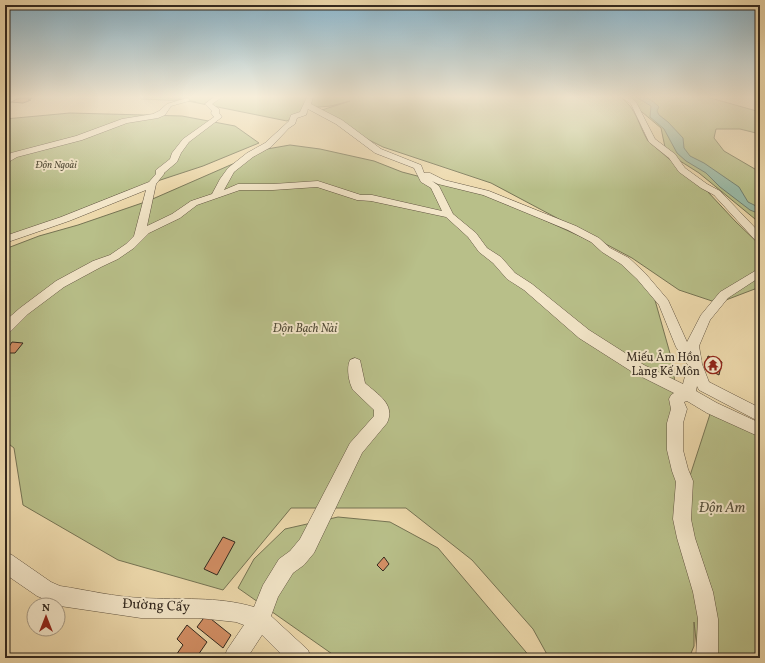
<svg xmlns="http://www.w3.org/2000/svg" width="765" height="663" font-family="Vollkorn,serif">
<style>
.green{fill:#b8bf89;stroke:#767454}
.water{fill:#9abaa7;stroke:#718071}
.building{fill:#d38f65;stroke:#33291f}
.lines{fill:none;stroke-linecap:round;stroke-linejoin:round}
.minor-casing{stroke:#625542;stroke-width:1}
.minor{fill:#f3e6c9;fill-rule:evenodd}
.labels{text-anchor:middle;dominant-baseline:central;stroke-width:4;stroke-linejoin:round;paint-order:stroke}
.far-park-label{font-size:10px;font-style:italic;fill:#544e3a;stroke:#f3e6c9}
.park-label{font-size:12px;font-style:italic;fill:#544e3a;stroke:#f3e6c9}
.poi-label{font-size:12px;fill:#33291f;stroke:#f3e6c9;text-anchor:end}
.near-park-label{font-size:14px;font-style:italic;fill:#544e3a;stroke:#f3e6c9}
.near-street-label{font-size:14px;fill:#33291f;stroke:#f3e6c9}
</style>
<rect width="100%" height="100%" fill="#edd9ac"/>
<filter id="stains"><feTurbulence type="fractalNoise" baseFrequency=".005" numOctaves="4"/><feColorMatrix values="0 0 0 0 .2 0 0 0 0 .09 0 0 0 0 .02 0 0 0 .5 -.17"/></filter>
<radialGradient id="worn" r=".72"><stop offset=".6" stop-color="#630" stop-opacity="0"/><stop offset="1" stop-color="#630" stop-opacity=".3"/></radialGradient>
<path class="green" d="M140,97H161L196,102L172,97H620C637,108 638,125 648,141L707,191L736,222L760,245V287L718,303L679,290L632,258L491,183L383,147L347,129L322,110L350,101L331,106L307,108L287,121L188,101L141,99Z
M630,97H707L760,112V134L740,129H716L714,138L724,151L760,172V226L755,219L699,173L666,152L661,128L636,107Z
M70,113L182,116L235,126L259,143L203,166L127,191L5,240V119Z
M290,145L320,149L374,161L402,172L448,184L500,200L584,238L625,261L651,286L673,364L685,491L712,408L760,430V658H698L694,622V646L689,658H549L533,629L472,560L406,508H291L223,590L118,560L23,505L14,448L5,441V249L39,236L78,225L148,201L267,149Z
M338,517L390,522L438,548L531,658H346L335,656L238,588L254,559L285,529Z"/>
<path class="water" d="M636,97C647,97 651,99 659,107L657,111L659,115L668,122L683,138L684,148L690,156L704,163L739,187L748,202L760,208V214L750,210L720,187L706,173L686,161L677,153L664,129L650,117L651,106Z"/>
<path class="building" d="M19,98H32L28,100H31L23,103L11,102Z
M12,342L23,343L15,353H5Z
M708,356L722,362L719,375L705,368Z
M223,537L235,542L217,575L204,569Z
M384,557L389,564L383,571L377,565Z
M206,615L231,635L223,648L197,627Z
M187,625L207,642L196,658H174L183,645L177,639Z"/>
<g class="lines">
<defs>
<path id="minor" d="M10,97H19L5,105V100Z
M214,97H222L212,104L219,109V113L222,117L189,142L181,153L177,162L164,173V174L156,184L147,226L172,214L191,201L212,194L220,179L228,168L247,153L265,143L289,121L291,115L300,112L307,97H313L311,104L342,120L381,149L421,165L424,173H430L444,180L489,191L576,226L599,238L610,248L629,258L645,273L668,300L687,342L701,315L720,292L760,268V277L728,298L710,320L699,346L702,364L709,382L760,408V422L699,390L697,386L696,391L717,403L760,423V437L707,413L687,401L684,402L687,409L683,423V450L688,469L693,481L691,519L695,538L713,592L718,619V658H696L698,619L693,592L677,538L673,519L676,482L672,471L667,450V423L671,409L669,399L671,395L674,393L634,373L579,338L524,290L507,279L493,263L479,252L468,237L446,217L371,201L357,200L317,187L273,190H240L197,205L180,218L149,233L134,248L118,259L101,267L64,287L28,314L10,332L5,334V321L20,308L56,281L93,261L110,255L126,244L134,236L146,190L69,221L5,243V236L61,217L149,182L156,174V170L170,159L172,153L183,139L214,117L211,113L212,111L205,104ZM308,109L336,124L375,153L414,168L421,182L431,188L442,211L372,195H361L318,181L273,184H238L224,190L234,172L253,157L271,147L289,128L295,124L297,118L306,115ZM432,181L438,184L483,195L568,230L591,242L602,252L621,264L637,279L659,305L676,347L688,365L683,384L644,365L589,330L532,284L515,273L501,257L487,248L476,233L453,214L439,186Z
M621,97H630L636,102L655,139L675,154L685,168L707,184L720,191L760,233V242L756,241L714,195L701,188L679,172L669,158L649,142L631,104Z
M187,98L190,100L189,101L171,106L165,115L158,118L127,123L82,140L17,157L5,164V157L11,153L76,136L122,119L153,114L159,111L167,104Z
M355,358L360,360L365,383C377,394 396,404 387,423L362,453L314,553L304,565L293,573L278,597L271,616L308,650L311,658H285L262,635L247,658H224L227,650L244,625L236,622L199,618H141L60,606L37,596L5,574V552L12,555L51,582L60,586C87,590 115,597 142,598C180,600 217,596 254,607L263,585L279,559L290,551L300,539L350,443L374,416V410L353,390C349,383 346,368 350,360Z"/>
</defs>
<use href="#minor" class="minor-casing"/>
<use href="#minor" class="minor"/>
</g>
<linearGradient id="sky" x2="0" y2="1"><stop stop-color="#89b6ce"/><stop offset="0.51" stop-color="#f7eeda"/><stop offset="1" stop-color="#f7eeda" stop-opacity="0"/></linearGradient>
<rect width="765" height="190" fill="url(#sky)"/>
<defs>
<symbol id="temple-ring" viewBox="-11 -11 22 22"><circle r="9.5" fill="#f3e6c9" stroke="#8f2418" stroke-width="1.5"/><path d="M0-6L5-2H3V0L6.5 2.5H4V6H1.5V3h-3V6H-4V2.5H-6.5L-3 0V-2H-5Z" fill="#8f2418"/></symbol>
</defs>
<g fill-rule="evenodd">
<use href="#temple-ring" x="703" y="355" width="20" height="20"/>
</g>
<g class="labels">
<g class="far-park-label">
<text x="56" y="165">Độn Ngoài</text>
</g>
<g class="park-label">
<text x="305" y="329">Độn Bạch Nài</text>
</g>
<g class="poi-label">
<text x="700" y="358">Miếu Âm Hồn<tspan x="700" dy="14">Làng Kế Môn</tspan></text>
</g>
<g class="near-park-label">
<text x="722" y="508">Độn Am</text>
</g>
<g class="near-street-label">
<text transform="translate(156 606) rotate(3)">Đường Cấy</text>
</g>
</g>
<rect width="765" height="663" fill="none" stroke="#edd9ac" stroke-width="20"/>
<rect x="6" y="6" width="753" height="651" fill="none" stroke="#33291f" stroke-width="2"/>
<rect x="10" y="10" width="745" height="643" fill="none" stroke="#33291f"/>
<g transform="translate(46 617)"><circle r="19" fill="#f3e6c9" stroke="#a69a85"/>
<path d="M0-3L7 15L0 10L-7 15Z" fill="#8f2418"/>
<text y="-6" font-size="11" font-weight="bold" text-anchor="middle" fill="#33291f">N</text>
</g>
<rect width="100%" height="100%" filter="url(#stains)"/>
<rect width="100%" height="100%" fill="url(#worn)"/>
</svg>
